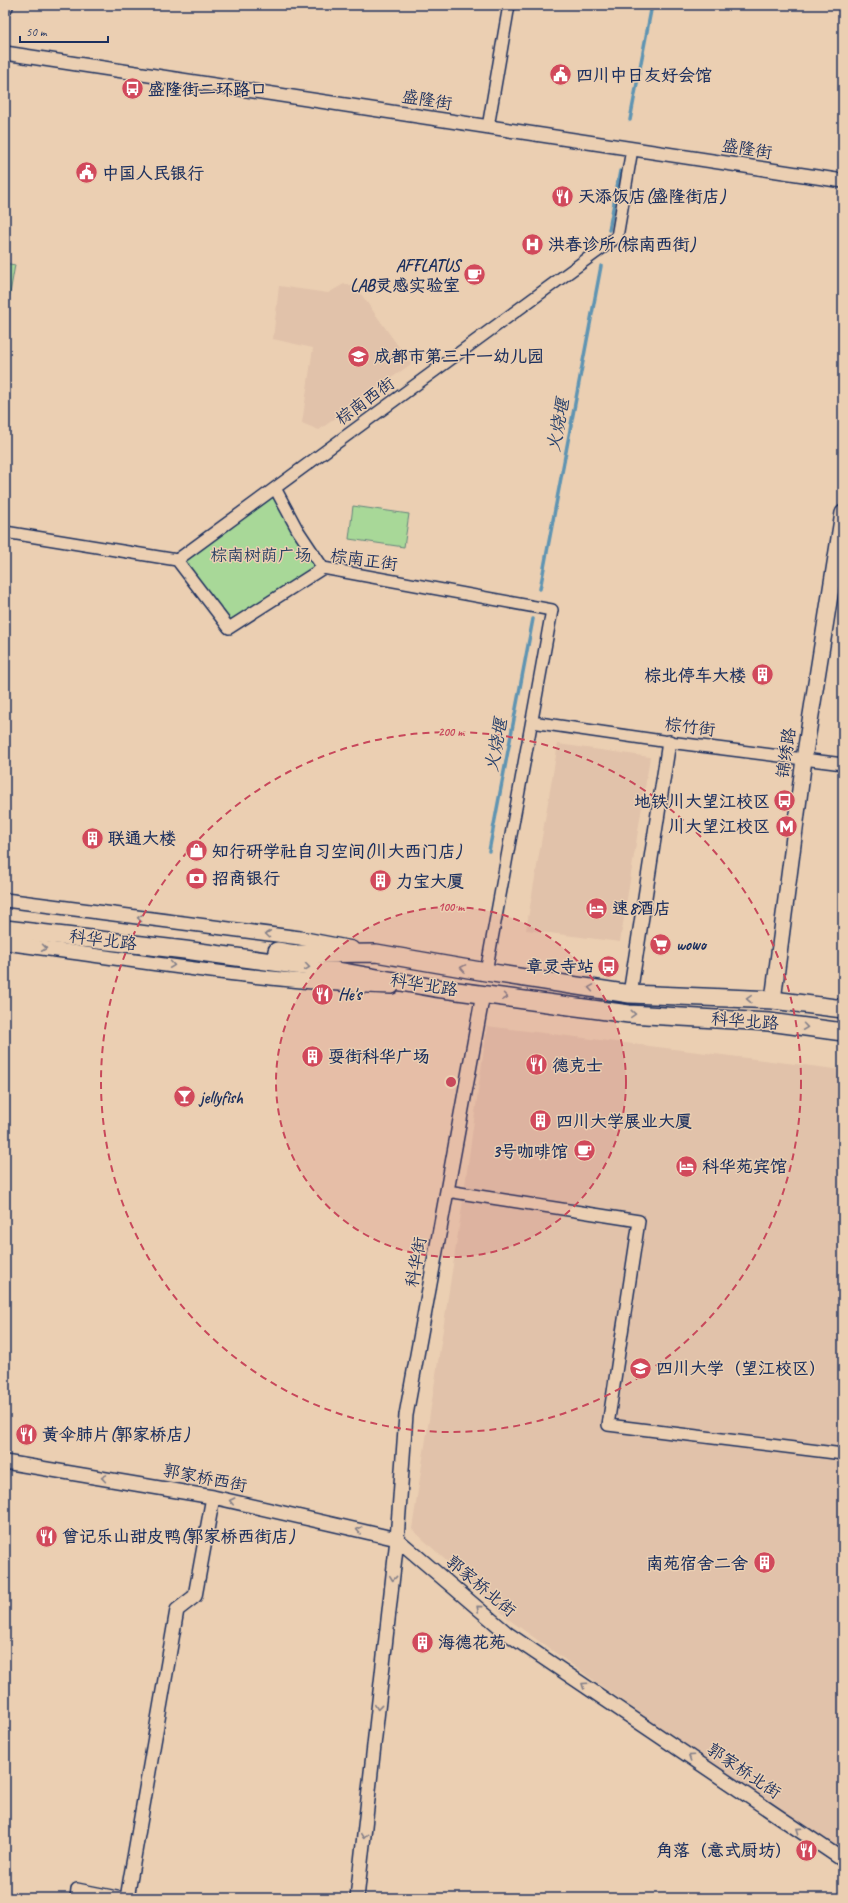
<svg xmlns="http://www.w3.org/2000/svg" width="848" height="1903" font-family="Caveat,'LXGW WenKai TC',sans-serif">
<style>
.built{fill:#e1c2aa}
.green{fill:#a8d898;stroke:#62847b}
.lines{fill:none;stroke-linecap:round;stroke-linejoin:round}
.stream{stroke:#5e94b2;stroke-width:3.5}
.minor-casing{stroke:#1b2f5e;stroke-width:14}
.tertiary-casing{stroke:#1b2f5e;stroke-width:16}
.secondary-casing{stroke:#1b2f5e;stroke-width:18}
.primary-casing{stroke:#1b2f5e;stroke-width:20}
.minor{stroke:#ebcfb2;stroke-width:11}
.tertiary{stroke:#ebcfb2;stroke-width:13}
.secondary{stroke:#ebcfb2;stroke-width:15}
.primary{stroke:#ebcfb2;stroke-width:17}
.oneway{stroke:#837f88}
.ring{fill:none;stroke:#c8485b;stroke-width:2;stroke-dasharray:7 5}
.labels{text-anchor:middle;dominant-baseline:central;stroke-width:3;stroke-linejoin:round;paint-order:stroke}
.poi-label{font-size:17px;font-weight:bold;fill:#1b2f5e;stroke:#ebcfb2;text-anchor:start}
.street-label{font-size:17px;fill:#1b2f5e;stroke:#ebcfb2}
.park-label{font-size:17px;fill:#294064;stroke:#ebcfb2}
.water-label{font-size:18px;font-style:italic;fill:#26406c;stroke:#ebcfb2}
.centre{fill:#c8485b;stroke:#ebcfb2;stroke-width:2}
.ring-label{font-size:12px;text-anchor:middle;font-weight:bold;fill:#c8485b;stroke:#ebcfb2;stroke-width:3;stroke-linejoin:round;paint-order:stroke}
</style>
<rect width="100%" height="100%" fill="#ebcfb2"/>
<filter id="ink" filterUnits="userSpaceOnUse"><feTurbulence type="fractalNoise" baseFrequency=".025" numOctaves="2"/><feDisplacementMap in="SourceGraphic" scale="8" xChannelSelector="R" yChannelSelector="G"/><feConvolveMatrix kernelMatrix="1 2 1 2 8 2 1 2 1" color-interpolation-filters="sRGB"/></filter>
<g filter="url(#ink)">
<path class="built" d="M344,284L356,287L411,364L319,430L302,423L313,348L273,339L279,286L328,293Z
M558,744L650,757L620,942L526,930Z
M487,1026L843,1070V1859L511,1621L412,1529L462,1207Z"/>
<path class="green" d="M5,263L15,265L6,316H5Z
M275,488L323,568L229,628L177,560Z
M353,506L409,514L404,547L349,539Z"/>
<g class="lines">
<path class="stream" d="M630,120L652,5
M609,230L620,171
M540,589L601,266
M489,851L533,619"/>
<defs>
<path id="minor" d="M488,127L509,5
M275,488L297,529L323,568
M5,532L177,560L229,628L323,568L552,610L486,972
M177,560L617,237L632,149
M532,722L669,742L843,764
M447,1191L639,1221L608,1425L843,1454
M76,1898L77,1889L122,1898"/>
<path id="tertiary" d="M5,53L843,181
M5,900L300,938L352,948
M5,943C134,960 263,982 392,987
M630,994L669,742
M5,1462L213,1497L397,1539L508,1634L843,1860
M127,1898L177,1610L195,1596L213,1497
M357,1898L397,1539L406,1415L483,994"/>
<path id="secondary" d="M5,7V5
M773,1000L804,759L843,513"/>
<path id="primary" d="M5,929L185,950L332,970L435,988L629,1014L769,1022L843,1032
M277,951L295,954L376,953L486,972L630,994L773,1000L843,1009"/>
</defs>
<use href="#minor" class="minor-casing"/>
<use href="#tertiary" class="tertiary-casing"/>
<use href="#secondary" class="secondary-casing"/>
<use href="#primary" class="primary-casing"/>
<use href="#minor" class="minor"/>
<use href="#tertiary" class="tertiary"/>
<use href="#secondary" class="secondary"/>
<use href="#primary" class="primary"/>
</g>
<defs><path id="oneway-chevron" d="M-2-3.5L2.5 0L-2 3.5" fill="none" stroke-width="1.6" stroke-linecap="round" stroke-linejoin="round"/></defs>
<g class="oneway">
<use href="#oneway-chevron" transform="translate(140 918) rotate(-173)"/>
<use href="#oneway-chevron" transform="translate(268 934) rotate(-173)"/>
<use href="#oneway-chevron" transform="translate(44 948) rotate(8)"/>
<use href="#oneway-chevron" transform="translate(172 965) rotate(8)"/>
<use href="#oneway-chevron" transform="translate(307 967) rotate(8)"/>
<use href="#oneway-chevron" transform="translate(463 968) rotate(-170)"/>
<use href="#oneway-chevron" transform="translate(591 988) rotate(-171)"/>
<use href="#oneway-chevron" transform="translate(505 997) rotate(8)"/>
<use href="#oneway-chevron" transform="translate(749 999) rotate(-177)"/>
<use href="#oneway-chevron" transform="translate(633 1014) rotate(4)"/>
<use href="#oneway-chevron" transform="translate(805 1027) rotate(8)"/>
<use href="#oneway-chevron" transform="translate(104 1478) rotate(-171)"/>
<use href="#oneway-chevron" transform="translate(232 1501) rotate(-167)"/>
<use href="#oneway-chevron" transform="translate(359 1530) rotate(-167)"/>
<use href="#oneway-chevron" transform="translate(393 1578) rotate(96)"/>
<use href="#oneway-chevron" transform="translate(479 1608) rotate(-140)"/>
<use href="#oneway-chevron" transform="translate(584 1685) rotate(-146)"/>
<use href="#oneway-chevron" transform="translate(378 1707) rotate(96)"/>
<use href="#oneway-chevron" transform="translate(691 1757) rotate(-146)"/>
<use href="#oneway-chevron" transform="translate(799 1830) rotate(-146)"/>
<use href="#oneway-chevron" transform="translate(364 1836) rotate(96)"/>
</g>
</g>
<circle cx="451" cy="1082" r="175" fill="#c8485b" fill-opacity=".12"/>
<g class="ring">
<circle cx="451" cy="1082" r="175"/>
<circle cx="451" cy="1082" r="350"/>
</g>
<defs>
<symbol id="civic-disc" viewBox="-11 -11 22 22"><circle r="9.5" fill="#d1495b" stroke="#ebcfb2"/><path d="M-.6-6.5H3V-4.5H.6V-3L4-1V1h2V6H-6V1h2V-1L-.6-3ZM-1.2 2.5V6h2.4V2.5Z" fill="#fff"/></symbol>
<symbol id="bus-disc" viewBox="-11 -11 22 22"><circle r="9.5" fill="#d1495b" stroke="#ebcfb2"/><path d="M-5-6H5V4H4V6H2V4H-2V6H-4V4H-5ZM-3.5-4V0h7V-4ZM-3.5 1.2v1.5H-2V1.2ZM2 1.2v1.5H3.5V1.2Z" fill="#fff"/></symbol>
<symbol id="restaurant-disc" viewBox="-11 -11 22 22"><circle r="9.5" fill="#d1495b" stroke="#ebcfb2"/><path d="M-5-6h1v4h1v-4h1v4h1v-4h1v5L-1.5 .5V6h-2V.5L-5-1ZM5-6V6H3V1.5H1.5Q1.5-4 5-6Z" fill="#fff"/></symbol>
<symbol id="hospital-disc" viewBox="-11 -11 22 22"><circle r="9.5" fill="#d1495b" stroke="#ebcfb2"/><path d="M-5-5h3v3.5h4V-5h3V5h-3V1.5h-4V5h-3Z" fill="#fff"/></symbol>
<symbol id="cafe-disc" viewBox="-11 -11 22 22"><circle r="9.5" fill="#d1495b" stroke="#ebcfb2"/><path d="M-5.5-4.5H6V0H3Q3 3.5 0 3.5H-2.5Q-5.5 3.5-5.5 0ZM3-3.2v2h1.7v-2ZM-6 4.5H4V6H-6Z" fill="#fff"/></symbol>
<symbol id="school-disc" viewBox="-11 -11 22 22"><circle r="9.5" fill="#d1495b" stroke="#ebcfb2"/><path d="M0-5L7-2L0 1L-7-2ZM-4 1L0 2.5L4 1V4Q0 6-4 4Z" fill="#fff"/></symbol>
<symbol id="building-disc" viewBox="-11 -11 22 22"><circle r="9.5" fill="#d1495b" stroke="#ebcfb2"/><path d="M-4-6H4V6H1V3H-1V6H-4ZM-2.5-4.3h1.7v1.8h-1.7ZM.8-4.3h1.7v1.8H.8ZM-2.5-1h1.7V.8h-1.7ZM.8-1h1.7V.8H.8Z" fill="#fff"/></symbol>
<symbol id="metro-disc" viewBox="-11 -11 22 22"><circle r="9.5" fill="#d1495b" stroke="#ebcfb2"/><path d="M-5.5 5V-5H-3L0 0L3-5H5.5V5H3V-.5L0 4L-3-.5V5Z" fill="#fff"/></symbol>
<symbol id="shop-disc" viewBox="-11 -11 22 22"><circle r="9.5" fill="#d1495b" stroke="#ebcfb2"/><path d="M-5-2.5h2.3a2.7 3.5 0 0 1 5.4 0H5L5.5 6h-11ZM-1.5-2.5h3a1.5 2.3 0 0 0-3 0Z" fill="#fff"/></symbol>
<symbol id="bank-disc" viewBox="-11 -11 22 22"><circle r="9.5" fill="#d1495b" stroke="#ebcfb2"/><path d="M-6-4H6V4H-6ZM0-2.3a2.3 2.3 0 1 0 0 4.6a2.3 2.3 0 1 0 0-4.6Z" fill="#fff"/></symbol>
<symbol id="hotel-disc" viewBox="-11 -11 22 22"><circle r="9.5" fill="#d1495b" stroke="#ebcfb2"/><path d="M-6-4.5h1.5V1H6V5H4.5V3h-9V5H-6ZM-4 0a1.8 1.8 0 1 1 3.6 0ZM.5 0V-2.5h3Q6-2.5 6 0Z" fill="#fff"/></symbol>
<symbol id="supermarket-disc" viewBox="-11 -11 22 22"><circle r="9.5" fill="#d1495b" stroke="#ebcfb2"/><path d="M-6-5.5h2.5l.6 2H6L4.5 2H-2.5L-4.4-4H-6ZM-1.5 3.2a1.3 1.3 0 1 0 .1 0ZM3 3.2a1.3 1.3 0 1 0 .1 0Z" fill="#fff"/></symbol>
<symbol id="bar-disc" viewBox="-11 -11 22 22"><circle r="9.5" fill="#d1495b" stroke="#ebcfb2"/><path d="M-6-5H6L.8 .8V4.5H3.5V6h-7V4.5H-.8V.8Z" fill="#fff"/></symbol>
<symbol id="university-disc" viewBox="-11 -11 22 22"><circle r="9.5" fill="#d1495b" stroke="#ebcfb2"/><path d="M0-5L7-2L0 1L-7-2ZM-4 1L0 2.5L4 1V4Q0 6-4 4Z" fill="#fff"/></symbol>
</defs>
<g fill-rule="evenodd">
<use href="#civic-disc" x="548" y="62" width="25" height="25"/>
<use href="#bus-disc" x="120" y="76" width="25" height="25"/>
<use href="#civic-disc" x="74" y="160" width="25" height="25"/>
<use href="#restaurant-disc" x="550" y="184" width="25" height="25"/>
<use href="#hospital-disc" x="520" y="232" width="25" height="25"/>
<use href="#cafe-disc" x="462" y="262" width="25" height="25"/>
<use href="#school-disc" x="346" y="344" width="25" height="25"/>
<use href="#building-disc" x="750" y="662" width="25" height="25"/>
<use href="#bus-disc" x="772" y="788" width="25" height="25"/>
<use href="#metro-disc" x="774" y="814" width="25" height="25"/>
<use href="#building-disc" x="80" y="826" width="25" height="25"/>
<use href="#shop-disc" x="184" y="838" width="25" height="25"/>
<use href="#bank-disc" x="184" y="866" width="25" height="25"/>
<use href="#building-disc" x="368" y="868" width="25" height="25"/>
<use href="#hotel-disc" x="584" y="896" width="25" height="25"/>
<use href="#supermarket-disc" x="648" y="932" width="25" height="25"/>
<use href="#bus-disc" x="596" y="954" width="25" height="25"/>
<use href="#restaurant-disc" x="310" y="982" width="25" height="25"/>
<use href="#building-disc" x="300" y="1044" width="25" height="25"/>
<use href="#restaurant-disc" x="524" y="1052" width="25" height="25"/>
<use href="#bar-disc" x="172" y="1084" width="25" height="25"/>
<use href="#building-disc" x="528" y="1108" width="25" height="25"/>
<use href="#cafe-disc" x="572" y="1138" width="25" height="25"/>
<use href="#hotel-disc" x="674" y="1154" width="25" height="25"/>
<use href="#university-disc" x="628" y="1356" width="25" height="25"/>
<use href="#restaurant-disc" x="14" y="1422" width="25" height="25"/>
<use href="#restaurant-disc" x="34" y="1524" width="25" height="25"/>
<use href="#building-disc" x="752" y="1550" width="25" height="25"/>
<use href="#building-disc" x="410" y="1630" width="25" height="25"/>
<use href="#restaurant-disc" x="794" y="1838" width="25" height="25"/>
</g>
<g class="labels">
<g class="poi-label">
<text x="576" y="75">四川中日友好会馆</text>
<text x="148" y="89">盛隆街二环路口</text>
<text x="102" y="173">中国人民银行</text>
<text x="578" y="196">天添饭店(盛隆街店)</text>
<text x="548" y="244">洪春诊所(棕南西街)</text>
<text x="460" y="265" text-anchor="end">AFFLATUS<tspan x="460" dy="20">LAB灵感实验室</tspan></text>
<text x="374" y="356">成都市第三十一幼儿园</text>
<text x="746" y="675" text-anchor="end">棕北停车大楼</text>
<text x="770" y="801" text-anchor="end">地铁川大望江校区</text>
<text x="770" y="826" text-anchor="end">川大望江校区</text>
<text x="108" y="838">联通大楼</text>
<text x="212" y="851">知行研学社自习空间(川大西门店)</text>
<text x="212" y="878">招商银行</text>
<text x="396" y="881">力宝大厦</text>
<text x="612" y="908">速8酒店</text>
<text x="676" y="944">wowo</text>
<text x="594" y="966" text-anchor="end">章灵寺站</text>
<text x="338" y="994">He's</text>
<text x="328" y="1056">耍街科华广场</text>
<text x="552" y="1065">德克士</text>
<text x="200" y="1097">jellyfish</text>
<text x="556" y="1121">四川大学展业大厦</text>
<text x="568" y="1151" text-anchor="end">3号咖啡馆</text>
<text x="702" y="1166">科华苑宾馆</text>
<text x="656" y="1368">四川大学（望江校区）</text>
<text x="42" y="1434">黄伞肺片(郭家桥店)</text>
<text x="62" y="1536">曾记乐山甜皮鸭(郭家桥西街店)</text>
<text x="748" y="1563" text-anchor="end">南苑宿舍二舍</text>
<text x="438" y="1642">海德花苑</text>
<text x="792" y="1850" text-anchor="end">角落（意式厨坊）</text>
</g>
<g class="street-label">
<text transform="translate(427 100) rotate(9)">盛隆街</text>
<text transform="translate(747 149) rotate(9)">盛隆街</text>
<text transform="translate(365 401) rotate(-36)">棕南西街</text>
<text transform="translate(364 560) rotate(8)">棕南正街</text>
<text transform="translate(690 727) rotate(7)">棕竹街</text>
<text transform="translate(786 753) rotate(-82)">锦绣路</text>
<text transform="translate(103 940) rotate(7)">科华北路</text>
<text transform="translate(424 985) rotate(9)">科华北路</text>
<text transform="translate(745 1021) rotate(4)">科华北路</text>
<text transform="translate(416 1262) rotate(-80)">科华街</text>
<text transform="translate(205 1478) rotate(11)">郭家桥西街</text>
<text transform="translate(481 1586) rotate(40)">郭家桥北街</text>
<text transform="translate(744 1771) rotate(34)">郭家桥北街</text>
</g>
<g class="park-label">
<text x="261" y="555">棕南树荫广场</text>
</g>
<g class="water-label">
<text transform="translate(558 425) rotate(-79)">火烧堰</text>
<text transform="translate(496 745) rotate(-79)">火烧堰</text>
</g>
</g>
<circle cx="451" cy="1082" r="6" class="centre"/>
<g class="ring-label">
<text x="451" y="736">200 m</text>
<text x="451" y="911">100 m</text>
</g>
<rect width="848" height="1903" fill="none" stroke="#ebcfb2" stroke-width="20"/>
<rect x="10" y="10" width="828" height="1883" fill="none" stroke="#1b2f5e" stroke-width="1.5" filter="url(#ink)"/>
<path d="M20 36v6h88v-6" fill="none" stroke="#1b2f5e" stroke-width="2"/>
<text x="26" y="36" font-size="12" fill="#1b2f5e" stroke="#ebcfb2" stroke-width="3" paint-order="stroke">50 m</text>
</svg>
